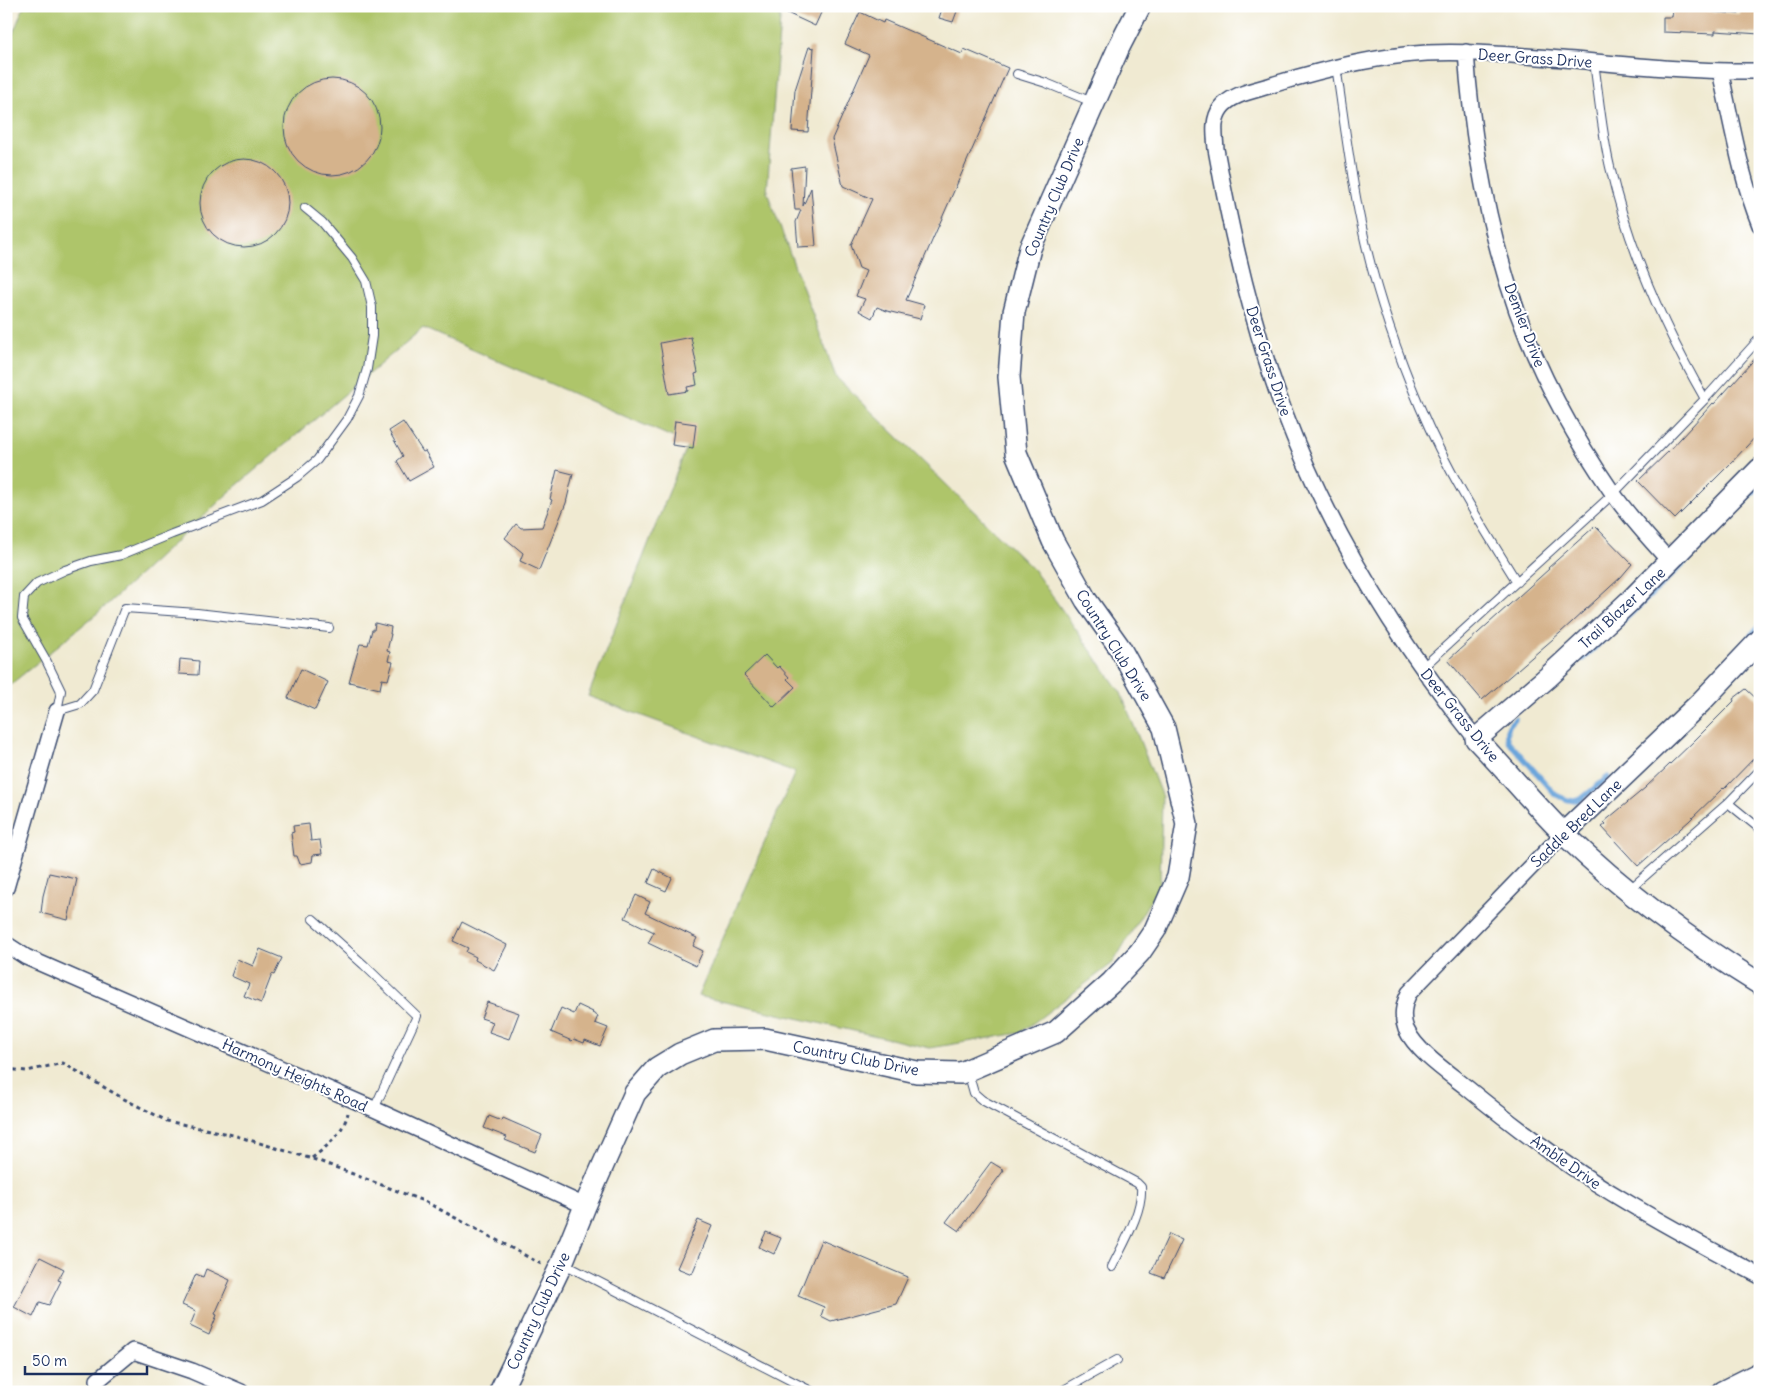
<svg xmlns="http://www.w3.org/2000/svg" width="1766" height="1398" font-family="Delius,sans-serif">
<style>
.green{fill:#aec56a;stroke:#647a64}
.lines{fill:none;stroke-linecap:round;stroke-linejoin:round}
.stream{stroke:#6ba5db;stroke-width:5}
.building{fill:#d5b38c}
.lane-casing{stroke:#3b4b6f;stroke-width:10}
.street-casing{stroke:#3b4b6f;stroke-width:18}
.secondary-casing{stroke:#3b4b6f;stroke-width:24}
.path{stroke:#3b4b6f;stroke-width:3;stroke-dasharray:4 4;stroke-linecap:butt}
.lane{stroke:#fff;stroke-width:8}
.street{stroke:#fff;stroke-width:15}
.secondary{stroke:#fff;stroke-width:21}
.labels{text-anchor:middle;dominant-baseline:central;stroke-width:4;stroke-linejoin:round;paint-order:stroke}
.street-label{font-size:15px;fill:#1b2f5e;stroke:#fff}
</style>
<rect width="100%" height="100%" fill="#fff"/>
<filter id="ink" filterUnits="userSpaceOnUse"><feTurbulence type="fractalNoise" baseFrequency=".02" numOctaves="2"/><feDisplacementMap in="SourceGraphic" scale="10" xChannelSelector="R" yChannelSelector="G"/><feConvolveMatrix kernelMatrix="1 2 1 2 8 2 1 2 1" color-interpolation-filters="sRGB"/></filter>
<filter id="wash" filterUnits="userSpaceOnUse"><feTurbulence type="fractalNoise" baseFrequency=".0096" numOctaves="4" result="noise"/><feDisplacementMap in="SourceGraphic" scale="20" xChannelSelector="R" yChannelSelector="G"/><feGaussianBlur stdDeviation="1.12" result="paint"/><feColorMatrix in="noise" values="0 0 0 0 0 0 0 0 0 0 0 0 0 0 0 0 0 1.4 0 .05"/><feComposite in="paint" operator="in"/></filter>
<g filter="url(#wash)">
<rect width="100%" height="100%" fill="#f0ead2"/>
<path class="green" d="M24,6H781L767,192L836,377L1033,569L1121,693L1162,797L1160,884L1113,963L1020,1033L930,1048L698,996L795,772L588,696L688,444L423,328L235,487L100,611L10,685L6,681V51Z"/>
<g class="lines">
<path class="stream" d="M1750,636L1760,625
M1583,659L1666,581L1760,486
M1515,719C1508,725 1504,732 1508,741L1556,795L1568,800L1574,801L1581,799L1608,777"/>
</g>
<g id="blocks">
<path class="building" d="M772,6H824L815,26Z
M943,6H959L953,22L939,18Z
M1739,6H1760V34L1715,31V34L1663,32V17H1672L1673,8L1739,14Z
M860,12L883,23L884,20L962,54L964,49L1008,68L906,300L924,305L920,319L887,311L877,307L872,318L859,311L865,299L856,296L866,271L859,268L851,245L872,199L843,186L832,139L869,55L845,44Z
M809,47L814,48L808,132L792,131L795,90Z
M284 127a48 48 0 1 1 96 0a48 48 0 1 1-96 0Z
M200 203a44 44 0 1 1 88 0a44 44 0 1 1-88 0Z
M805,166L803,206L811,188L816,246L798,247L796,222L801,210H795L791,168Z
M691,337L698,373L695,374L697,385L687,387L688,391L669,394L660,343Z
M1760,353V432L1731,463L1675,519L1638,481L1670,450L1713,403L1714,404Z
M675,421L696,424L693,448L672,445Z
M403,422L423,452L425,451L434,467L409,481L397,461L403,456L389,431Z
M557,470L573,474L566,503L539,570L520,561L523,553L505,538L516,524L521,528L542,527L552,500L550,499Z
M1595,526L1632,564L1621,577L1560,633L1482,700L1448,660L1549,569L1548,568Z
M375,623L391,627L390,634H391L387,651L390,652L388,661L393,662L388,680L382,679L380,689L349,682L360,644L368,645L372,630H374Z
M765,655L777,668L779,666L789,677L787,679L795,687L774,707L744,675Z
M180,659L199,661L198,675L179,674Z
M301,669L328,682L315,710L288,698Z
M1746,689L1760,702V752L1724,789L1723,788L1689,821L1638,866L1602,827L1606,824L1604,822L1645,788L1694,741L1734,701L1733,699Z
M309,824L311,841L320,840L322,854L313,855L312,862L300,864L297,856H294L291,833L294,832L293,826Z
M654,869L672,878L666,891L648,883Z
M49,873L77,879L68,920L41,913L43,896Z
M636,895L650,902L645,913L697,938L693,946L703,951L696,966L648,943L654,932L625,918Z
M462,922L507,945L494,970L475,960L476,957L466,952L468,948L453,941Z
M260,949L282,958L274,975L272,974L261,1003L244,996L249,984L231,976L237,959L253,966Z
M487,1002L519,1013L509,1039L489,1032L493,1022L481,1018Z
M578,1005L593,1012L592,1013L598,1016L595,1023L608,1028L600,1046L585,1040L584,1043L574,1039L572,1041L551,1032L561,1008L574,1014Z
M489,1116L502,1121L503,1118L542,1135L535,1152L505,1140L507,1137L484,1128Z
M991,1162L1004,1170L959,1231L946,1222Z
M698,1220L712,1226L692,1274L677,1268Z
M766,1232L781,1238L774,1254L759,1247Z
M1169,1234L1182,1240L1164,1278L1151,1273Z
M821,1240L908,1277L896,1304L831,1321L821,1316L824,1307L798,1296Z
M40,1257L64,1269L58,1280L61,1281L49,1305L40,1302L33,1317L14,1307Z
M206,1269L230,1280L215,1314L217,1315L209,1335L190,1326L196,1311L182,1305L196,1274L203,1277Z"/>
</g>
</g>
<g filter="url(#ink)">
<use href="#blocks" fill-opacity="0" stroke="#3b4b6f" stroke-width="1"/>
<g class="lines">
<defs>
<path id="lane" d="M1594,62C1599,97 1602,133 1610,167C1629,250 1663,326 1705,399
M1336,66C1344,119 1350,172 1361,223C1374,286 1395,348 1420,407C1446,469 1482,526 1517,582
M1017,74L1046,83L1092,102
M305,208L322,222L352,258L366,281L372,307V336L367,369L359,396L347,419L317,460L297,477L262,500L172,534L121,555L91,561L65,570L37,583L24,597L22,618L46,660L61,691L57,711L80,704L93,690L125,608L197,613L329,628
M1422,668L1613,494L1705,399L1760,338
M1728,803L1760,829
M1629,890L1728,803L1760,770
M313,919L364,965L417,1016L374,1109
M968,1072L974,1093L982,1100L1137,1183L1141,1187C1143,1212 1123,1244 1112,1267
M564,1264L813,1392
M1060,1392L1117,1360"/>
<path id="street" d="M1466,52C1472,140 1488,229 1517,311C1540,375 1574,437 1612,492C1629,517 1650,539 1670,562
M1720,71C1732,123 1740,176 1760,225
M1476,739C1397,640 1329,531 1284,411C1252,326 1232,238 1216,149C1215,135 1212,120 1221,108C1232,93 1258,90 1275,84C1324,69 1375,56 1427,53C1476,51 1525,56 1575,60C1636,66 1698,72 1760,71
M1564,833L1409,993C1403,1005 1401,1016 1406,1029C1416,1051 1447,1072 1466,1087C1515,1127 1566,1166 1620,1198C1666,1226 1713,1251 1760,1276
M6,888L57,711
M6,944L26,957L374,1109L585,1206
M98,1380L133,1351L192,1371L241,1392"/>
<path id="secondary" d="M1760,469L1632,599L1548,677L1476,739C1506,770 1534,804 1564,834C1623,891 1690,941 1760,984
M1564,833L1700,703L1760,640
M500,1392L562,1263L585,1206L635,1093L657,1068L680,1054L714,1040L765,1039L917,1072L961,1073L1056,1032L1112,982L1140,952L1155,930L1178,877L1187,824L1164,728L1120,648L1086,600L1053,541L1016,453L1009,377L1014,312L1030,248L1119,47L1140,6
M1722,1392L1760,1373"/>
</defs>
<use href="#lane" class="lane-casing"/>
<use href="#street" class="street-casing"/>
<use href="#secondary" class="secondary-casing"/>
<path class="path" d="M6,1069L27,1071L63,1063L124,1099L167,1121L233,1135L319,1161L426,1202L541,1264
M312,1158C328,1146 343,1133 348,1113"/>
<use href="#lane" class="lane"/>
<use href="#street" class="street"/>
<use href="#secondary" class="secondary"/>
</g>
</g>
<g class="labels">
<g class="street-label">
<text transform="translate(1535 58) rotate(4)">Deer Grass Drive</text>
<text transform="translate(1054 197) rotate(-67)">Country Club Drive</text>
<text transform="translate(1525 325) rotate(69)">Demler Drive</text>
<text transform="translate(1269 361) rotate(72)">Deer Grass Drive</text>
<text transform="translate(1622 608) rotate(-43)">Trail Blazer Lane</text>
<text transform="translate(1114 645) rotate(58)">Country Club Drive</text>
<text transform="translate(1460 715) rotate(51)">Deer Grass Drive</text>
<text transform="translate(1576 823) rotate(-44)">Saddle Bred Lane</text>
<text transform="translate(856 1058) rotate(11)">Country Club Drive</text>
<text transform="translate(295 1075) rotate(24)">Harmony Heights Road</text>
<text transform="translate(1566 1162) rotate(35)">Amble Drive</text>
<text transform="translate(538 1311) rotate(-65)">Country Club Drive</text>
</g>
</g>
<rect width="1766" height="1398" fill="none" stroke="#fff" stroke-width="25"/>
<path d="M25 1366v8h122v-8" fill="none" stroke="#1b2f5e" stroke-width="2.5"/>
<text x="32" y="1366" font-size="15" fill="#1b2f5e" stroke="#ffffff" stroke-width="4" paint-order="stroke">50 m</text>
</svg>
